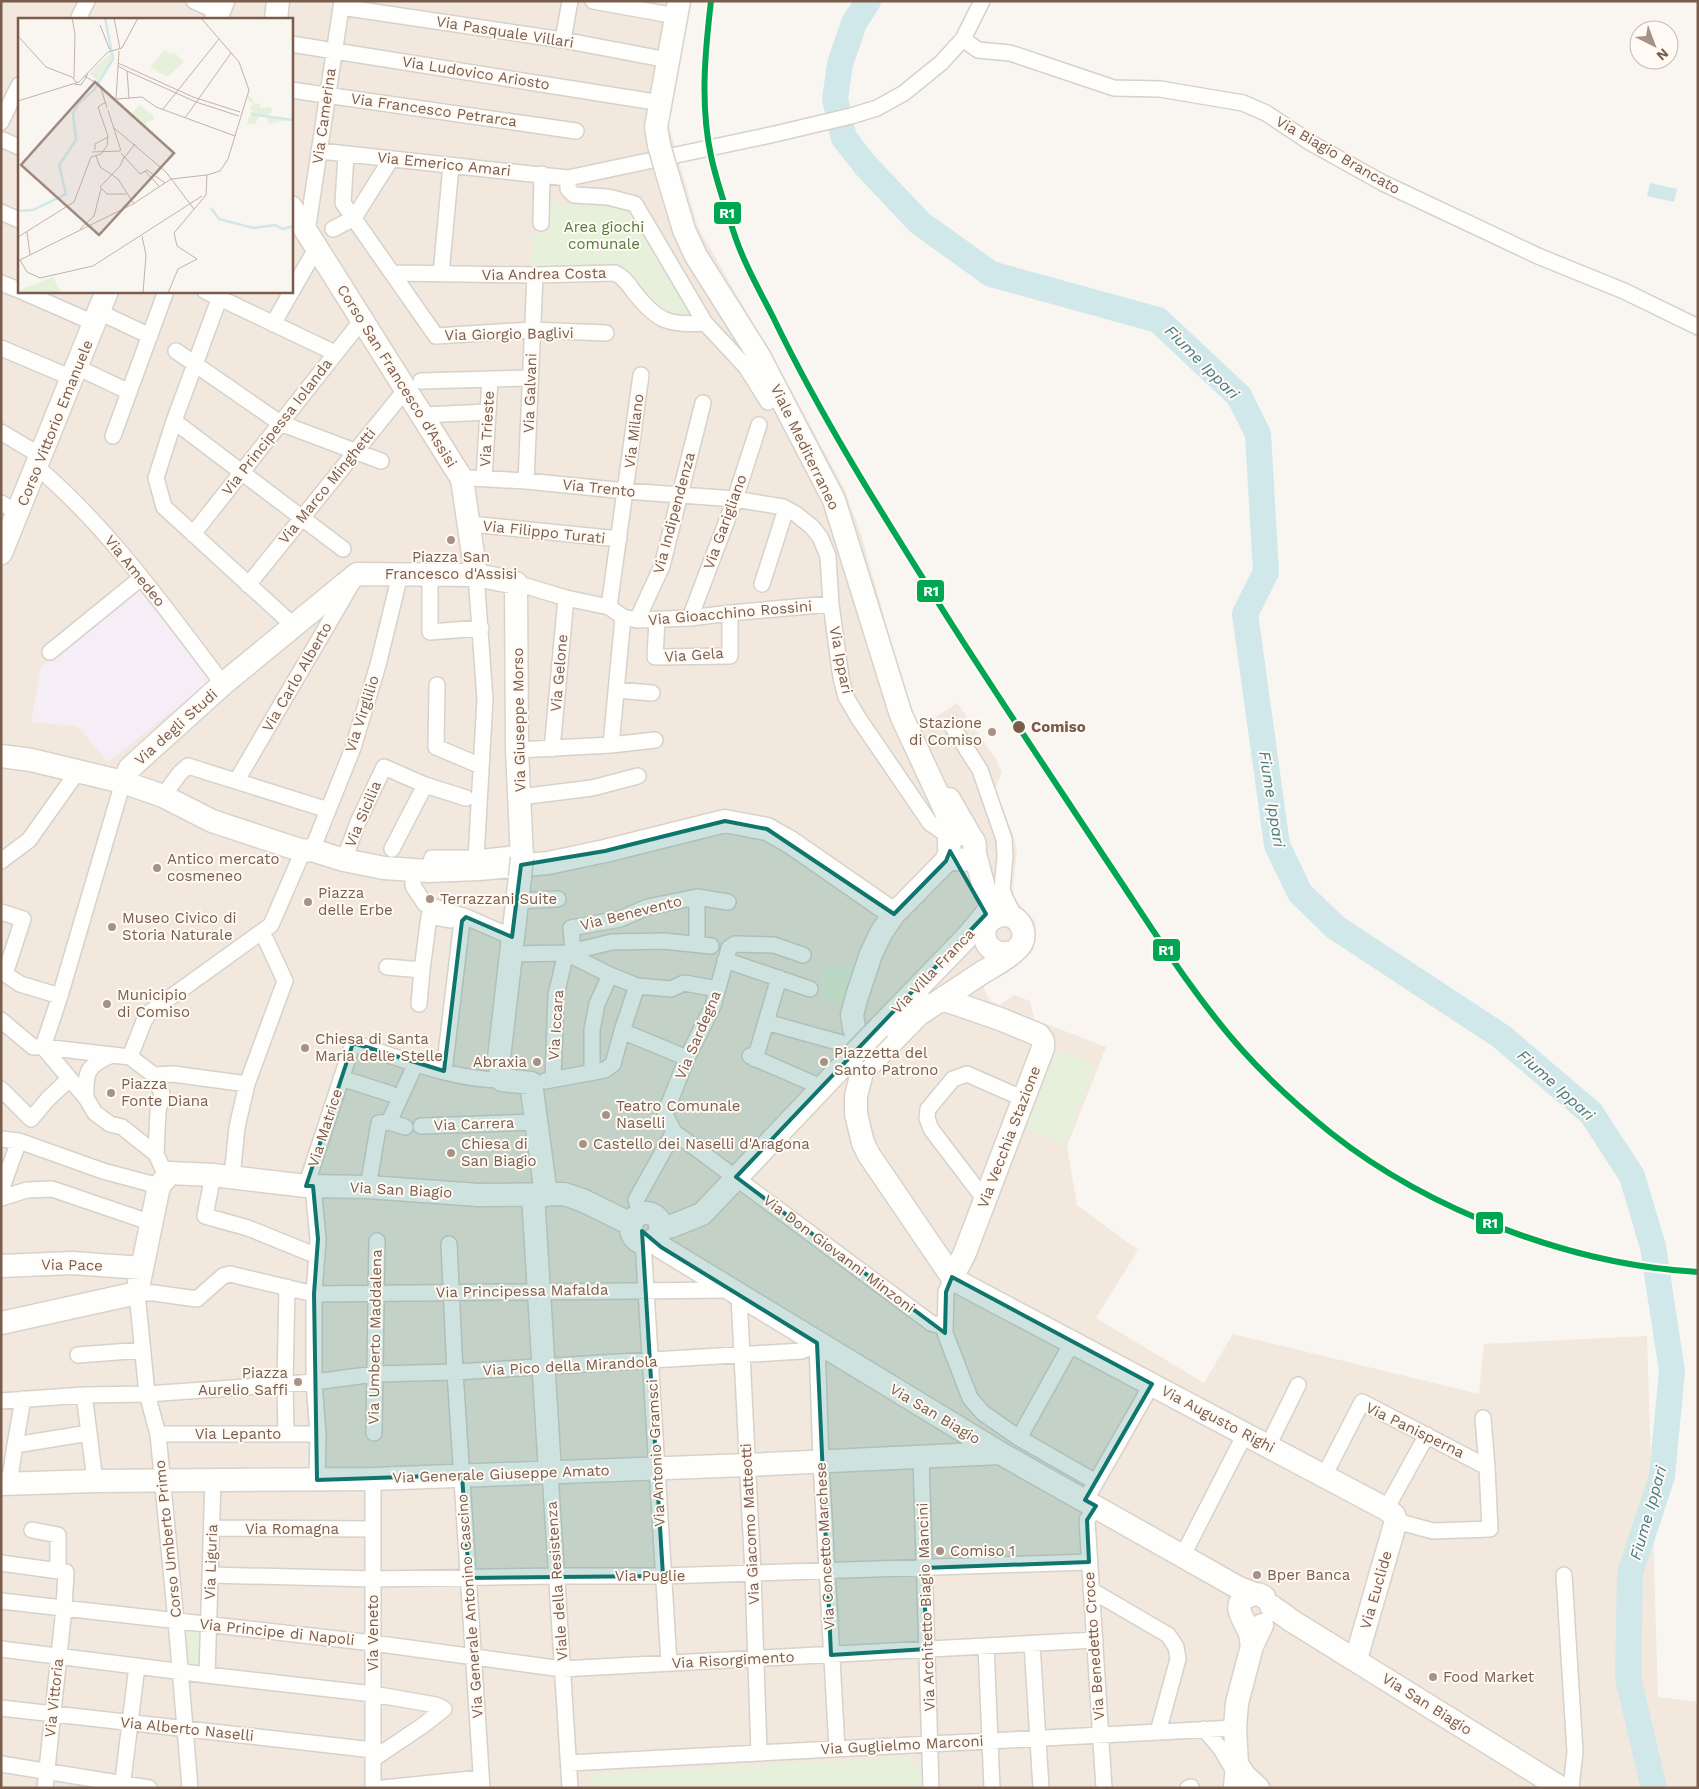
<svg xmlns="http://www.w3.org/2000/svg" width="1699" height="1789" font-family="'Work Sans',sans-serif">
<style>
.residential{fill:#f2e8de;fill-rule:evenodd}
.education{fill:#f6eef6}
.green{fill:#e7f0db}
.water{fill:#d0e8ea}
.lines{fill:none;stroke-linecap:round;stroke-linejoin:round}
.river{stroke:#d0e8ea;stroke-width:26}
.street-casing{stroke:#d7d1cb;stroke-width:18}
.secondary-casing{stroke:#d9d2cb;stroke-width:25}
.street{stroke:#fefefd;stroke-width:15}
.secondary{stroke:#fefefd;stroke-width:22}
.secondary-bridge-casing{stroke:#d9d2cb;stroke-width:25;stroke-linecap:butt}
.secondary-bridge{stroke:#fefefd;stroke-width:22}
.rail-1-casing{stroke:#fffaf3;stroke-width:10}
.rail-1{stroke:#00a651;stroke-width:6}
.marked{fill:#0f766e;fill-opacity:0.2;stroke:#0f766e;stroke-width:4;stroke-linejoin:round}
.poi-dot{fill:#a69286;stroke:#fffaf3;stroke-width:2}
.stop-dot{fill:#7a5c4d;stroke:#fffaf3;stroke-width:2}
.labels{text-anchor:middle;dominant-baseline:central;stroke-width:4;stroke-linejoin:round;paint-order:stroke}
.street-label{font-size:15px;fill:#7a5c4d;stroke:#fffaf3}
.park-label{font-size:15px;fill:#537a41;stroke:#fffaf3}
.poi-label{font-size:15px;fill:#7a5c4d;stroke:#fffaf3;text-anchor:start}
.stop-label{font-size:15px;font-weight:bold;fill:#7a5c4d;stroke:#fffaf3;text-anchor:start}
.water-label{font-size:16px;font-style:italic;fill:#437c86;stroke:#fffaf3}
.inset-river{fill:none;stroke:#d0e8ea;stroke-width:2.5}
.inset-road{fill:none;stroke:#c2b3aa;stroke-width:1}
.view{fill:#9f8a7d;fill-opacity:0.15;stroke:#9f8a7d;stroke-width:2.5}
.inset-edge{fill:none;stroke:#7a5c4d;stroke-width:2.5}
.line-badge{stroke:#fffaf3;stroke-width:2}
.badge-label{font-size:14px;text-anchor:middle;font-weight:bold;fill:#fff}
</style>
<rect width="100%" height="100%" fill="#f9f5f0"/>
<path class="residential" d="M1,1H688L668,123L698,227L793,393L845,490L861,534L906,695L919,728L957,703L996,759L1002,772L995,791L1012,832L1017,850L1013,886L1014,896L1019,904L1034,920L1036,930L1035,942L1032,952L1026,958L988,981L984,987L986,994L991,1001L999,1005L1014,995L1030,1001L1034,1019L1106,1047L1067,1146L1077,1205L1138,1250L1096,1318L1204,1383L1233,1334L1479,1394L1484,1344L1647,1336L1658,1697L1698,1702V1788H1ZM19,19H291V291H19Z"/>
<path class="education" d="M139,590L211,681L108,762L77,726L31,722L41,667Z"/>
<path class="green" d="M550,202L574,205L606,204L631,210L688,307L687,314L681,318L675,319L653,304L625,270L615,267L530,266L532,236L550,230Z
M859,964L847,1006L822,998L821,967Z
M1057,1050L1095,1065L1065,1144L1026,1129Z
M183,1629L203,1631L202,1668L186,1665Z
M908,1757L923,1772L924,1788H598L588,1774Z"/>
<path class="water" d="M1650,183L1677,189L1674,202L1647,196Z"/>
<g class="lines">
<path class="river" d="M868,1L854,23L840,64L835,99L844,138L866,166L920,223L991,274L1158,320L1239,396L1258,434L1266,572L1245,614L1277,845L1300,893L1335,927L1502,1037L1591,1113L1632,1176L1653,1247L1672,1371L1662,1476L1630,1573L1628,1678L1654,1788"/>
<defs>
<path id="street" d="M194,1L218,12
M593,1L676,16
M341,7L563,40L668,60
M78,19L87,1
M963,39L978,50L1010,53L1114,88L1160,89L1243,103L1266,113L1311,143L1383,183L1538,256L1624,291L1698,327
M563,40L570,1
M291,44L661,103
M291,90L576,131
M1,122L19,85
M3,140L19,147
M320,151L568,178L775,134L851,116L877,108L904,93L941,63L963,39L982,1
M346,154L343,203L436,336L532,330L606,333
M568,178V189L574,195L608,197L635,204L705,323L746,367L759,356
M1,212L19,220
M541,223L542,174
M333,229L354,218L391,159
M307,232L342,1
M393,273L535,275L615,273C624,277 628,284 634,292C657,321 668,326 705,323
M441,274L451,166
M1,283L19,290
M21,291L94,323
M205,291L335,353
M222,291L174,421L156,478L164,507L294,626
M99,312L150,336
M273,324L317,247
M1,348L72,378
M176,351L280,423L381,461
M77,367L129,392
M746,367L768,402
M421,381L530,378
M423,415L488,412
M174,421L343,549
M1,432L41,456
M113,436L166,291
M37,467C110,529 165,608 223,684
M484,478L490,379
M462,479L471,478L526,481L626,491L735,499L783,507L796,514L812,527L820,537L828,556L831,604L841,678L846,697L859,719L930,823L943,832L955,834
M526,481L535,275
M1,503L19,513
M470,524L619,539
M193,534L362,320
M476,575L485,699L476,858
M430,576V632L481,628
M516,583L566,598L609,607L623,617L637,620L690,618L730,613L831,604
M762,584L786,509
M248,585L406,389
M609,607L641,375
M690,618L735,499L759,425
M637,620L662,566L703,403
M657,620L655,657L730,656V613
M50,652L141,578
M437,685L436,747L481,766
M616,690L652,693
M952,726L980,770L1004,839L1005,856L1002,889L1005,898L1015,917
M611,745L623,617
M552,749L566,598
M517,750L611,745L655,740
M237,780L351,585
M163,796L180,773L188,766L328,810
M520,797L592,788L638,776
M392,849L425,785
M312,850L353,748L378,665L400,575
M344,860L358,822L384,767L425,785L466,798
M1,861L29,840L78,771
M413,870V886L425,904L466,917L512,937
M428,871L432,858H476L523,853
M697,897L728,902
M517,901L558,899
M1,912L23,919L5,974
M729,948L713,1006L687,1058L665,1114L674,1132L931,1323L937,1325L945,1321
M729,948L735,944L774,945L803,955
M573,951L571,928L620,919L648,907L697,897V944
M510,954L566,953L612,942L664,941L711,946
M725,960L810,989
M387,967L422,970L429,916L450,920
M1,971L20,984L60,996
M419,1004L422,970
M1,1020L33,1047H43L60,996L123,782
M766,1022L859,1048
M622,1031L637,986
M43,1047L130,1057L154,1075L162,1094L158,1111L156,1154L166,1176
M43,1047L86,1098L95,1113L110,1124L122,1127L156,1154
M750,1056L821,1087
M130,1057L144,1021L150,1012L271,925L303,851
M755,1059L779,978
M444,1071L462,921
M592,1072V1030L597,1004L610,975
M154,1075L173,1074L247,1084
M341,1078L391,1094
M553,1079L556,995L566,953L610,975L637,986L671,989L684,983L718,989
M545,1081L605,1070L613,1064L622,1031L687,1058
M1,1089L31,1119L48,1099L69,1079
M86,1098C85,1072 87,1065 112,1055
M389,1122L405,1127
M421,1126L536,1122
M1,1139L19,1141L103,1171L159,1186
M213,1175L205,1216L248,1228L317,1256
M232,1177L237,1127L247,1084L285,981L266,940
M306,1186L353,1043C400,1058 453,1080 502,1080
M313,1186L318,1239L314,1294V1382L318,1434L317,1480
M368,1187L379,1123L389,1122L416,1063
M1,1190L19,1141
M1,1198L27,1190L52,1189L152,1223
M985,1200L931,1129L927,1118L928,1109L953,1079L967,1074L1024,1099
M644,1213L638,1207L636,1200L674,1132
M643,1242L669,1663
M449,1244L455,1372L482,1788
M952,1277L946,1292L945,1333L970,1398L983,1413L1019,1438L1096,1482L1085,1500
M739,1296L753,1574L759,1753
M78,1355L143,1350
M84,1395L89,1433
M1,1401L84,1395L147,1394L314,1382L375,1374L455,1372L802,1351L817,1343L821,1462L837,1749
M374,1433L377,1241
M158,1434H318
M286,1434L285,1384L287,1287
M1019,1438L1073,1341
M15,1445L23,1399
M1268,1446L1298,1385
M921,1456L931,1788
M550,1472L570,1788
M1324,1476L1362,1402L1487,1467
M373,1479V1788
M1096,1482L1152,1384
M9,1484L15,1445L89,1433L95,1481
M1096,1506L1087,1520L1104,1788
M1386,1509L1427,1435
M1396,1521L1433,1531L1490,1529L1487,1467L1483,1418
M212,1528L373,1529
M32,1530L58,1535V1571
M1183,1555L1245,1434
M1,1563L66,1572L64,1608L45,1788
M210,1575L373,1579L556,1576H663L1089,1562
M1564,1575L1575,1752L1571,1788
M1091,1590L1168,1635L1176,1647L1178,1659L1158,1732
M1,1601L373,1643L562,1669L1095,1640
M1032,1644L1041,1788
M986,1646L992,1788
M1,1649L207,1675L373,1694L436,1705L444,1709L422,1726L373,1759
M207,1675L213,1480
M1,1708L373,1750
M1204,1729L1221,1749L1235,1773
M569,1763L1235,1728
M1,1764L149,1788
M122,1788L137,1666
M190,1788L176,1621L158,1434L147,1394L137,1293H154L197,1299L223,1276L230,1274L314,1294L730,1290
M383,1788L481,1778
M1188,1788L1191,1787"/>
<path id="secondary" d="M216,19L223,1
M276,19L278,1
M659,145L656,127L679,1
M665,166L684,230L696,256L759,356L834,500L901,715L946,812L949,822V846
M291,207L462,479L476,575
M1,553L107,291
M1,756L31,760L123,782L163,796L212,821L303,851L312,850L344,860L384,868L428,871L479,869L548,863L605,851L725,821L767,829L790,842L894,914
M123,782L130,768L223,684L357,574L476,575L516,583L517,750L522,858
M949,799L972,839
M949 847a13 13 0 1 1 26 0a13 13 0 1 1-26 0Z
M974,850L986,895L994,905L1008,915
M950,851L946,861L894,914L881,933L871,954L857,996L852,1015L854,1028L863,1055L862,1072L856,1096V1114L863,1143L869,1155L952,1277L962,1284L1386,1509L1394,1515L1396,1521L1356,1659
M520,877L499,1058L502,1080L531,1083L546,1195
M942,999L1000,1019L1039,1035L1043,1041V1048L964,1255L952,1277
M918,1015C940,1000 962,986 983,972C995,965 1009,958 1018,948C1026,940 1025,928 1017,920C1013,916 1006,914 999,916C974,922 983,960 1012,952
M879,1028L967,937L986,914
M862,1072L928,1005
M533,1195L550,1472
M631 1228a15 15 0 1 1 30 0a15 15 0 1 1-30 0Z
M660,1227L672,1226L702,1214L854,1054
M653,1240L661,1247L1000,1453L1239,1588L1255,1594
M1,1266L72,1263L142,1268
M1,1323L137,1293L159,1186L170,1173L213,1175L306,1186L368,1187L479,1195L564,1194L582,1200L631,1224
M1,1484L95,1481L373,1479L747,1465L1000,1453
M1271,1606L1292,1621L1561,1788
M1252,1646C1251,1642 1251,1638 1250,1634C1247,1622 1228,1605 1249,1596C1254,1593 1259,1594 1264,1597
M1237,1764L1245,1776L1258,1788
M1235,1788L1237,1764L1235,1728L1237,1703L1252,1646L1262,1625"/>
</defs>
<use href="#street" class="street-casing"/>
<use href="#secondary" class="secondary-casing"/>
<use href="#street" class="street"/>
<use href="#secondary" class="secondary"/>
<defs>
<path id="secondary-bridge" d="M659,145L665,166
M520,877L522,858
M854,1054L879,1028"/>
</defs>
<use href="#secondary-bridge" class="secondary-bridge-casing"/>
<use href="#secondary-bridge" class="secondary-bridge"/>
<defs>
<path id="rail-1" d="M711,1C705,52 700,105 711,156C717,184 727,212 736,239C745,266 760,291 773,317C824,423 888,523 951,623C1002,703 1055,782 1107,861C1150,925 1191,993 1243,1051C1270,1081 1300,1108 1331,1133C1430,1211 1572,1265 1698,1272"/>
</defs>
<use href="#rail-1" class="rail-1-casing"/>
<use href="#rail-1" class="rail-1"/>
</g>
<path class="marked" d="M725,821L767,829L894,914L946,861L950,851L986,914L736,1177L945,1333L946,1292L952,1277L1152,1384L1085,1500L1096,1506L1087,1520L1089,1562L923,1568L927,1649L831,1655L817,1343L661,1247L642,1231L663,1576L469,1578L462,1475L317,1480L314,1294L318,1239L313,1186H306L353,1043L444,1071L462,921L466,917L512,937L521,865L605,851Z"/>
<g class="poi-dot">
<circle cx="451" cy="540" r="5"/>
<circle cx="992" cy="732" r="5"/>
<circle cx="157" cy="868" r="5"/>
<circle cx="430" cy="899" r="5"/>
<circle cx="308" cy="902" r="5"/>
<circle cx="112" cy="927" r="5"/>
<circle cx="107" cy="1004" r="5"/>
<circle cx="305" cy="1048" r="5"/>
<circle cx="537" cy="1062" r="5"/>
<circle cx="824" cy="1062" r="5"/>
<circle cx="111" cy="1093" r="5"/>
<circle cx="606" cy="1115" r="5"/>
<circle cx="583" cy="1144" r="5"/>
<circle cx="451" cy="1153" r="5"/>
<circle cx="298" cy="1382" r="5"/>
<circle cx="940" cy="1551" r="5"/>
<circle cx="1257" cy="1575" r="5"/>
<circle cx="1433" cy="1677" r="5"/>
</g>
<circle class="stop-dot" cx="1019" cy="727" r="7"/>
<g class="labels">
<g class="street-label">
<text transform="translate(505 32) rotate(9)">Via Pasquale Villari</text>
<text transform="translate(476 73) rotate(9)">Via Ludovico Ariosto</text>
<text transform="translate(434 110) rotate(8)">Via Francesco Petrarca</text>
<text transform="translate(324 116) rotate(-82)">Via Camerina</text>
<text transform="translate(1338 155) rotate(30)">Via Biagio Brancato</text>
<text transform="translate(444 164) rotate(6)">Via Emerico Amari</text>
<text transform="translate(544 274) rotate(-1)">Via Andrea Costa</text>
<text transform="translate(509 334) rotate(-1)">Via Giorgio Baglivi</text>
<text transform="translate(397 376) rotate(58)">Corso San Francesco d'Assisi</text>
<text transform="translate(530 393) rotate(-88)">Via Galvani</text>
<text transform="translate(55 423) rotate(-68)">Corso Vittorio Emanuele</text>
<text transform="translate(277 427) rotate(-52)">Via Principessa Iolanda</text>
<text transform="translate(487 429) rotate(-87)">Via Trieste</text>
<text transform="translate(634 431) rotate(-83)">Via Milano</text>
<text transform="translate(805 447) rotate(64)">Viale Mediterraneo</text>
<text transform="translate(327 486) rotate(-51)">Via Marco Minghetti</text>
<text transform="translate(599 488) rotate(6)">Via Trento</text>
<text transform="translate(674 513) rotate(-75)">Via Indipendenza</text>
<text transform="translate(725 522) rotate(-70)">Via Garigliano</text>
<text transform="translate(544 532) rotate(6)">Via Filippo Turati</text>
<text transform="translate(135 571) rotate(51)">Via Amedeo</text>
<text transform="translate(730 613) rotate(-5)">Via Gioacchino Rossini</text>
<text transform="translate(694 655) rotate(-4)">Via Gela</text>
<text transform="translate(841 660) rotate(79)">Via Ippari</text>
<text transform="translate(559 673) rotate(-85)">Via Gelone</text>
<text transform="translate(297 677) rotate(-60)">Via Carlo Alberto</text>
<text transform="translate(362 714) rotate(-72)">Via Virglilio</text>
<text transform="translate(519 720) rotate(-91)">Via Giuseppe Morso</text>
<text transform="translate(176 727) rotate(-42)">Via degli Studi</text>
<text transform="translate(363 814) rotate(-67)">Via Sicilia</text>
<text transform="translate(631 913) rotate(-14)">Via Benevento</text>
<text transform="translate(933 971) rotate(-46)">Via Villa Franca</text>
<text transform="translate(556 1025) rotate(-86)">Via Iccara</text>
<text transform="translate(698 1035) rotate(-67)">Via Sardegna</text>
<text transform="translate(474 1124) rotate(-2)">Via Carrera</text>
<text transform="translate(325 1128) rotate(-72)">Via Matrice</text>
<text transform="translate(1009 1137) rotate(-69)">Via Vecchia Stazione</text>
<text transform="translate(401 1190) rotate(3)">Via San Biagio</text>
<text transform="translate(839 1254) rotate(37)">Via Don Giovanni Minzoni</text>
<text transform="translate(72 1265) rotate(1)">Via Pace</text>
<text transform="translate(522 1291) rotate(-1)">Via Principessa Mafalda</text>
<text transform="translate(375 1337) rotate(-89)">Via Umberto Maddalena</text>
<text transform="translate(570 1366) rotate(-3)">Via Pico della Mirandola</text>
<text transform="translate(935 1414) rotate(31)">Via San Biagio</text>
<text transform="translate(1218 1419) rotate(28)">Via Augusto Righi</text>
<text transform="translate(1415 1430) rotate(26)">Via Panisperna</text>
<text x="238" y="1434">Via Lepanto</text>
<text transform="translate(656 1453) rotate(-93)">Via Antonio Gramsci</text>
<text transform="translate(501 1474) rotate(-2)">Via Generale Giuseppe Amato</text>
<text transform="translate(750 1524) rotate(-93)">Via Giacomo Matteotti</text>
<text x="292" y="1529">Via Romagna</text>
<text transform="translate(168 1539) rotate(-96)">Corso Umberto Primo</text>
<text transform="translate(825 1546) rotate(-93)">Via Concetto Marchese</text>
<text transform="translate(211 1562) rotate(-88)">Via Liguria</text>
<text x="650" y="1576">Via Puglie</text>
<text transform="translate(557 1581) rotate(-94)">Viale della Resistenza</text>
<text transform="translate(1376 1590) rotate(-74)">Via Euclide</text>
<text transform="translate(470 1606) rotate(-94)">Via Generale Antonino Cascino</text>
<text transform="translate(926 1607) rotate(-92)">Via Architetto Biagio Mancini</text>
<text transform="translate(277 1632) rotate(6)">Via Principe di Napoli</text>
<text transform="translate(373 1633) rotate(-90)">Via Veneto</text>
<text transform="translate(1094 1646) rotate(-94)">Via Benedetto Croce</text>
<text transform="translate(733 1660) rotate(-3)">Via Risorgimento</text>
<text transform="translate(54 1698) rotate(-84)">Via Vittoria</text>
<text transform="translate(1427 1704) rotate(32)">Via San Biagio</text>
<text transform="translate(187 1729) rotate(6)">Via Alberto Naselli</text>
<text transform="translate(902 1745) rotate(-3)">Via Guglielmo Marconi</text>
</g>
<g class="park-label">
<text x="604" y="227">Area giochi<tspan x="604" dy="17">comunale</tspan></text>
</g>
<g class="poi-label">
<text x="451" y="557" text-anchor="middle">Piazza San<tspan x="451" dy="17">Francesco d'Assisi</tspan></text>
<text x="982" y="723" text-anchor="end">Stazione<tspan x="982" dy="17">di Comiso</tspan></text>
<text x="167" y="859">Antico mercato<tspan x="167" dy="17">cosmeneo</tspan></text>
<text x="318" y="893">Piazza<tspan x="318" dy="17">delle Erbe</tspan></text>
<text x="440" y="899">Terrazzani Suite</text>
<text x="122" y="918">Museo Civico di<tspan x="122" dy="17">Storia Naturale</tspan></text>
<text x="117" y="995">Municipio<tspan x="117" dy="17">di Comiso</tspan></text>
<text x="315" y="1039">Chiesa di Santa<tspan x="315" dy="17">Maria delle Stelle</tspan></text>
<text x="834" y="1053">Piazzetta del<tspan x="834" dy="17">Santo Patrono</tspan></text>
<text x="527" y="1062" text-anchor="end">Abraxia</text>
<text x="121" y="1084">Piazza<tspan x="121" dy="17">Fonte Diana</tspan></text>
<text x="616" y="1106">Teatro Comunale<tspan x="616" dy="17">Naselli</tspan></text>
<text x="461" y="1144">Chiesa di<tspan x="461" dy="17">San Biagio</tspan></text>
<text x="593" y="1144">Castello dei Naselli d'Aragona</text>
<text x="288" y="1373" text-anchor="end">Piazza<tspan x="288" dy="17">Aurelio Saffi</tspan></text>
<text x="950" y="1551">Comiso 1</text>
<text x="1267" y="1575">Bper Banca</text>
<text x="1443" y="1677">Food Market</text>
</g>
<g class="stop-label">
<text x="1031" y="727">Comiso</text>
</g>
<g class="water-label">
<text transform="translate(1202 362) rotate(45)">Fiume Ippari</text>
<text transform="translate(1272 799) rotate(81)">Fiume Ippari</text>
<text transform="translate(1556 1085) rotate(42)">Fiume Ippari</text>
<text transform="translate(1648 1513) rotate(-74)">Fiume Ippari</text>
</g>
</g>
<g transform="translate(18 18)">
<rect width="275" height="275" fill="#f9f5f0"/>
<path d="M147,32L153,37L156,34L166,44L149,59L132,49ZM94,34L93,43L79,63L72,55ZM230,75L237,86L242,85V90L253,89L254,94L249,98L270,102L250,106L249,98L242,97L237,106H229L234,92L231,90L236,86L231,83ZM121,87L135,97L136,102L129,104L128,111L112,98ZM35,259L43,275H0L1,272Z" fill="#e7f0db"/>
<path class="inset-river" d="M233,96L275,102M193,190L201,201L235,210L257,207L265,211L275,208M0,193L15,192L48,176L41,147L58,122L55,95L61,85L76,72L95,41L87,0"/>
<path class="inset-road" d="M54,0L57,16L56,60M96,0L102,31M82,7L92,32M0,18L28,49L54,59L59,65M100,45L175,79L222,94M100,48L109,53L111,80M109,53L178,84L221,98M66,58L82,67L89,90M56,66L63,67L70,56M98,81L101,33M99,81L124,79L138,89L217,118M0,83L61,64L90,34L104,30L120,0M145,91L201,21M90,92L103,133M167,100L213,35M95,109L148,154L176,191M77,132V126L90,119M74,134L102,133M103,135L122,156L129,152L147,165M78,138L82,149L100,161L116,186M73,139L83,136L89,128L90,118L80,89L88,84M106,139L102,148L82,169L89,176H108M106,140L117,126M127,153L141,168M62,211L76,198L83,171M124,218L128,237L125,275M0,219L56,184L73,139M12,237L115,186L153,161L189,157M2,242L9,254L22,260L75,248L184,178M0,243L12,237L9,214M150,275L160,251L179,241L159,228L156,215L188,177L189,157L202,153L210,141L231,72L221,44L183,0"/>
<path class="view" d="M77,64L156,135L81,217L3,147Z"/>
<rect width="275" height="275" class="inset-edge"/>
</g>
<g class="line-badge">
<rect x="713" y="201" width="29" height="24" rx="5" fill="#00a651"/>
<rect x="916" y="579" width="29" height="24" rx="5" fill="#00a651"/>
<rect x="1152" y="938" width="29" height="24" rx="5" fill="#00a651"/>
<rect x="1475" y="1211" width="29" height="24" rx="5" fill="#00a651"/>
</g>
<g class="badge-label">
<text x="727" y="218">R1</text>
<text x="931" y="596">R1</text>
<text x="1166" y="955">R1</text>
<text x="1490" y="1228">R1</text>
</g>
<rect width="1699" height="1789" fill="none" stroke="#7a5c4d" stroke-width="5"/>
<g transform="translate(1654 45) rotate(138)"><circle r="24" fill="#fffaf3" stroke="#cabbb1"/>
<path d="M0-4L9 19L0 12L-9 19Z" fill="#a69286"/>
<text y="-8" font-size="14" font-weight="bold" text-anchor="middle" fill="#7a5c4d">N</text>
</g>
</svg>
